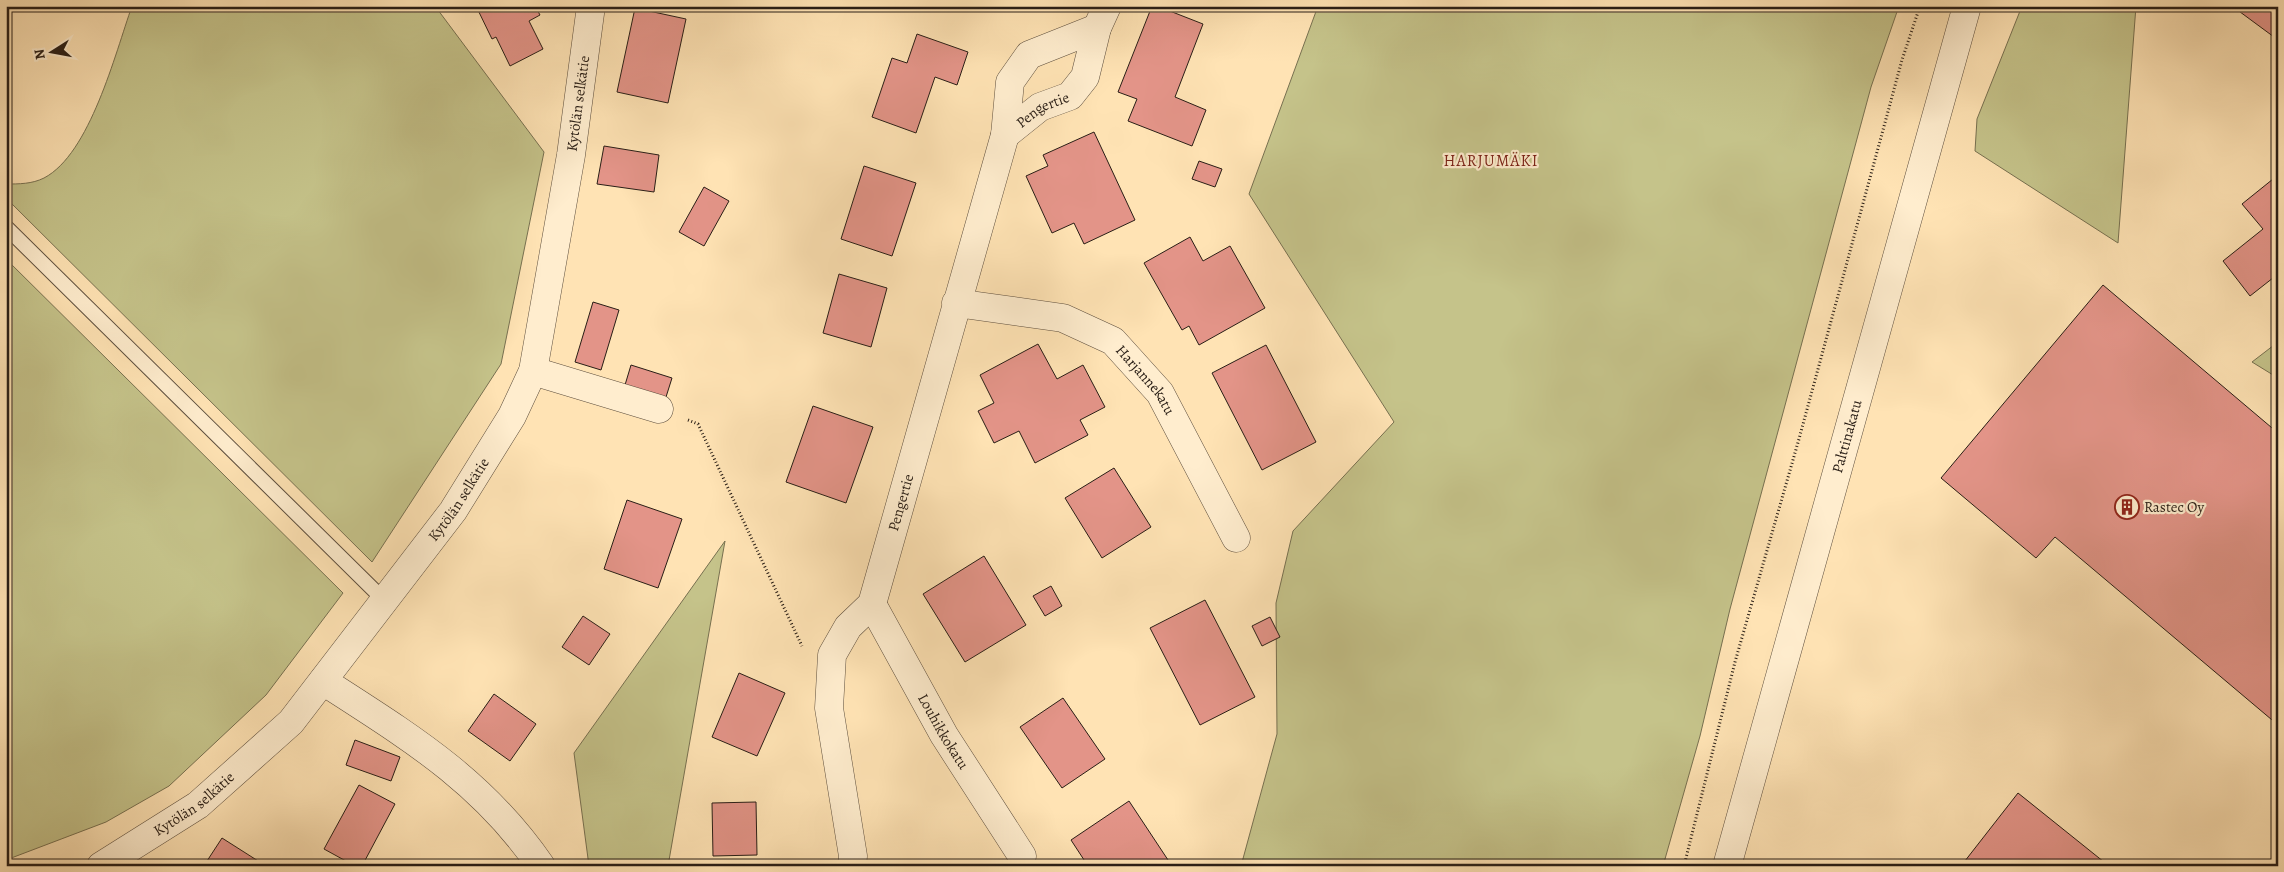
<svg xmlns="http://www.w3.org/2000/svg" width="2284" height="872" font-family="Alegreya,serif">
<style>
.green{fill:#c5c38a;stroke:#777050}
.building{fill:#e39488;stroke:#291e16}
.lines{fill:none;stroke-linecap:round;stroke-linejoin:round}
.service-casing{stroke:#5e4f3e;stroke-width:16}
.minor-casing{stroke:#5e4f3e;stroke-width:29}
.tertiary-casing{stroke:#5e4f3e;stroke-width:29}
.path{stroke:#291e16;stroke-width:3;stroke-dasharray:1 2.5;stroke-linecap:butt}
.service{stroke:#ffedce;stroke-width:14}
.minor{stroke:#ffedce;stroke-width:28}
.tertiary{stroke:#ffedce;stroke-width:28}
.labels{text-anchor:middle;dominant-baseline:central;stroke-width:4.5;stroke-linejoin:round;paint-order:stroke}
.street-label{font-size:15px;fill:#291e16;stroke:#ffedce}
.poi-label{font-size:15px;fill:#291e16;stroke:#ffedce;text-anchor:start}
.neighbourhood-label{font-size:16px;letter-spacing:1px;fill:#7a1f14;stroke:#ffedce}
</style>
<rect width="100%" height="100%" fill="#ffe3b4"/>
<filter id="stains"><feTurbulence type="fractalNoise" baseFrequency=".004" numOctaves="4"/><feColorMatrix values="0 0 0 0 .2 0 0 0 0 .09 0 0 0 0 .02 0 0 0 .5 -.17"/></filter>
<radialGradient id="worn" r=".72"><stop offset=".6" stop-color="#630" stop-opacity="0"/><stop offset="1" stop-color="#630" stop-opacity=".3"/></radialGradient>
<path class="green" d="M132,6H435L544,152L501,364L372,562L6,198V184C19,184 32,184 44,178C90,154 115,54 132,6Z
M1318,6H1899L1871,87L1730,609L1700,736L1663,866H1241L1277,734L1276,603L1293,531L1394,422L1249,194Z
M2022,6H2136L2118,243L1975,151L1977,119Z
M6,259L343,593L266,695L169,786L106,822L6,860Z
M2278,342V378L2252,362Z
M725,541L668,866H589L574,753Z"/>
<path class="building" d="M476,6H535L540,15L529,21L543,49L510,66L496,37L492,39Z
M1152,6H1157L1203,24L1175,97L1206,110L1192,146L1128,121L1137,99L1118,92Z
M2232,6H2278V32L2274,37Z
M635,8L686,19L668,103L617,92Z
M917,34L968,52L957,85L935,77L916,133L872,117L892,58L907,63Z
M1094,132L1135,220L1084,244L1074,223L1052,233L1026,176L1048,166L1043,155Z
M604,146L659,155L654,192L597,184Z
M1199,161L1222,169L1215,187L1192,179Z
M864,166L916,183L892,256L841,239Z
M2278,175V274L2250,296L2223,261L2263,229L2242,204Z
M704,187L729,201L704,246L679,232Z
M1190,237L1203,261L1230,246L1265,308L1199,345L1189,326L1182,330L1144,263Z
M839,274L887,288L871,347L823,333Z
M2103,285L2278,433V725L2055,537L2036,558L1941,478Z
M593,302L619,310L601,370L575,362Z
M1038,344L1057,379L1083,365L1105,407L1080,420L1088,435L1035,463L1019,431L994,443L978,411L994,403L980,375Z
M1266,345L1316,442L1262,470L1212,373Z
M631,365L672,378L666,397L625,385Z
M813,406L873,427L846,503L786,482Z
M1114,468L1151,527L1102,558L1065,498Z
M627,500L682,519L658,588L604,569Z
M984,556L1026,625L965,662L923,594Z
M1051,586L1062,606L1045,616L1033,596Z
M1205,600L1255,697L1200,725L1150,628Z
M583,616L610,634L589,665L562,647Z
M1270,617L1280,637L1262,646L1252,626Z
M739,673L785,693L757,756L712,737Z
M494,694L536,724L510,761L468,731Z
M1063,698L1105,759L1062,788L1020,727Z
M355,740L400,757L391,781L346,765Z
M359,785L395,804L362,866H355L324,849Z
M2018,793L2109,866H1961Z
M1129,801L1172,866H1088L1071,840Z
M756,802L757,855L713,856L712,803Z
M222,838L266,866H214L207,861Z"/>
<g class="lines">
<defs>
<path id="service" d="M6,227L385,601"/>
<g id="minor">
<path id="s1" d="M1005,135L1040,107L1070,96L1085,77L1097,28L1107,6"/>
<path id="s2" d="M956,303L1063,318L1113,341L1160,393L1236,538"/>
<path d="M533,371L659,409"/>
<path id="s3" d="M872,604L944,735L1022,856"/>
<path d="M323,681C408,736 482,780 541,866"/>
<path id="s4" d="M101,866L198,805L291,722L453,511L512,416L533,371L571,155L591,6"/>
<path id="s5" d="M852,866L853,856L829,708L832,655L848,627L872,604L1005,135L1010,82L1029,55L1097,28"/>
</g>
<g id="tertiary">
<path id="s6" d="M1727,866L1967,6"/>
</g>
</defs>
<use href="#service" class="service-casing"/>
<use href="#minor" class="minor-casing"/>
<use href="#tertiary" class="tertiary-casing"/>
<path class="path" d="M688,420L698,424L802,646
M1684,866L1735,662L1799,439L1902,60L1920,6"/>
<use href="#service" class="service"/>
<use href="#minor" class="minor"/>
<use href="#tertiary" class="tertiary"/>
</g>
<defs>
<symbol id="building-ring" viewBox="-11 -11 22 22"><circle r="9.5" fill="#ffedce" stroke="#8f2418" stroke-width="1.5"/><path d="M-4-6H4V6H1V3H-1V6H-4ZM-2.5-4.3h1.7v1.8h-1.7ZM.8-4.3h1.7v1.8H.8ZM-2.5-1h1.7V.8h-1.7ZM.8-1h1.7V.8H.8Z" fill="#8f2418"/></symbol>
</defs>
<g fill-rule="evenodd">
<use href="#building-ring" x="2113" y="493" width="28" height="28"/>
</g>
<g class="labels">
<g class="street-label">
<text stroke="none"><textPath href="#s4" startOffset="938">Kytölän selkätie</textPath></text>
<text stroke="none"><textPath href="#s1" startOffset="46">Pengertie</textPath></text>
<text stroke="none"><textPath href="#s2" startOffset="214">Harjannekatu</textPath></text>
<text stroke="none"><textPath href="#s6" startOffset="446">Palttinakatu</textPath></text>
<text stroke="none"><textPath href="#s4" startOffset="518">Kytölän selkätie</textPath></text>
<text stroke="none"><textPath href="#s5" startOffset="384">Pengertie</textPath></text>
<text stroke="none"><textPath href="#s3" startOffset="146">Louhikkokatu</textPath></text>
<text stroke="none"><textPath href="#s4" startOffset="112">Kytölän selkätie</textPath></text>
</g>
<g class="poi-label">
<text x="2144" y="507">Rastec Oy</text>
</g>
<g class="neighbourhood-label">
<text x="1491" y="161">HARJUMÄKI</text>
</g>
</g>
<rect width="2284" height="872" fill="none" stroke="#ffe3b4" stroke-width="25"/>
<rect x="8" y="8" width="2269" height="857" fill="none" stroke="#291e16" stroke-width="2.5"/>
<rect x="12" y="12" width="2259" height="847" fill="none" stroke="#291e16"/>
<g transform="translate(52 52) rotate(259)" stroke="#ffedce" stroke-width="4" paint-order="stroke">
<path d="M0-4L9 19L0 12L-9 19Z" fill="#291e16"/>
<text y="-8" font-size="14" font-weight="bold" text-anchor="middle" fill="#291e16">N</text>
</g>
<rect width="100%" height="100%" filter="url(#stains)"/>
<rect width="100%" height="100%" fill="url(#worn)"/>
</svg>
